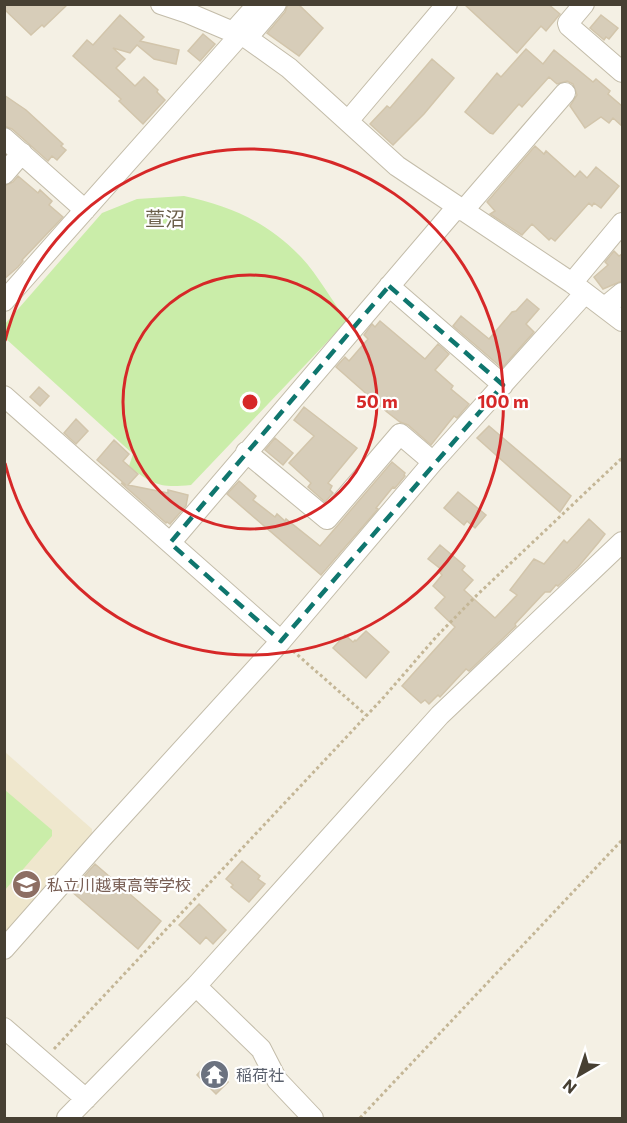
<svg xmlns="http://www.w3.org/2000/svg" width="627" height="1123" font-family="Commissioner,'Noto Sans JP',sans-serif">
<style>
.education{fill:#efe7cd}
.green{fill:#caeda9}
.building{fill:#d7cdb9;stroke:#d2c5ab;stroke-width:1.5}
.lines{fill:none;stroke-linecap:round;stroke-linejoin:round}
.minor-casing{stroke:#c3bca9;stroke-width:22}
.path{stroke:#c4b696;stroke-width:3;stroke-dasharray:3 3;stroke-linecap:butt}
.minor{stroke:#fff;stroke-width:20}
.marked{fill:none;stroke:#0f766e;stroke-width:4.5;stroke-dasharray:12 8;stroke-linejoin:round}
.ring{fill:none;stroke:#d62828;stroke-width:3}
.labels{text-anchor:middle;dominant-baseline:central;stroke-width:4.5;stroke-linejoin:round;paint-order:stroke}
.education-label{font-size:16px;fill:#785e54;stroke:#fff;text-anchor:start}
.worship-label{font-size:16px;fill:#5b616d;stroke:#fff;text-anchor:start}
.quarter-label{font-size:20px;fill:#6b5f4a;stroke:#fff}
.centre{fill:#d62828;stroke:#fff;stroke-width:3}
.ring-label{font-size:18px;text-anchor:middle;font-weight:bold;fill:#d62828;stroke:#fff;stroke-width:4.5;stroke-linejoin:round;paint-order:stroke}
</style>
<rect width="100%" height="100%" fill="#f4f0e4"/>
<path class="education" d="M5,752L92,829V834L5,933Z"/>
<path class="green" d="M184,196C231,206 267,222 301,257C318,275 332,301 347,321L191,485C159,488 153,485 129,466L133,454L5,338V324L102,213L137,199Z
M5,790L52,830V836L5,890Z"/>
<path class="building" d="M4,4H68L44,27L42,25L31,35L4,9Z
M288,4H298L323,28L299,56L267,33L285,12Z
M464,4H548L560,14L546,31L541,26L517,53Z
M120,15L144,37L140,41L179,50L176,64L154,59L137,45L130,53L113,48L125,59L116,68L135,86L144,77L158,90L157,92L165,100L143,124L119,101L121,99L73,56L87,40L93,45Z
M601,15L618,28L609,39L606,37L604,40L590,28Z
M203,34L215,44L200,61L188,51Z
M526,49L543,64L554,50L593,82L596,79L610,91L608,94L622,106V126L613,118L609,123L601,117L585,128L570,106L577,95L573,84L567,81L557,84L549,77L522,107L519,104L493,134L490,133L465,112L497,73L501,77Z
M432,59L454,78L424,114L393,145L370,124L387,106L390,108Z
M4,95L26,110L63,144L61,146L66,150L57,160L52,156L48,161L12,129L4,126Z
M535,146L544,154L546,151L575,177L580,171L587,178L596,167L619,186L601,208L594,203L592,206L589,203L555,241L551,238L549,240L532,224L522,235L490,214L495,211L487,202Z
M18,176L38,193L40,190L52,201L49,205L63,217L22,260L23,261L18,267L4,279V186L13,182Z
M614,251L619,256L622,254V281L603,289L594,277L608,265L605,262Z
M527,299L539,309L526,324L534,332L502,368L453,326L461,316L489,339L512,312L516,311Z
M380,321L425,359L438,344L449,354L435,370L453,386L451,389L469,404L457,418L454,416L431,445L408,425L400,422L387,412L336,367L345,357L349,361L368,339L364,335L372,324L375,327Z
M39,387L49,396L40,406L30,397Z
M304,407L357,448L328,483L332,486L330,490L333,493L325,502L308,487L311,483L289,463L314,436L294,420Z
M76,419L88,431L76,444L64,433Z
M489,426L571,496L560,512L477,438Z
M275,438L293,453L283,465L265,450Z
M114,440L129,454L123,461L138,474L128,485L168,493V490L188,495L186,506L170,524L167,522L166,523L121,483L126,485L97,460Z
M392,462L405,473L404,475L405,476L395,488L393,487L376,508L378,509L321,575L227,494L239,481L256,496L253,500L275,517L277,514L285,521L286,519L320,546Z
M458,492L486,515L475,528L467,521L464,525L444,508Z
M589,519L605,534L599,542L578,567L558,586L556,585L550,592H545L515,624L516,626L469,671L466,669L440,697L438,695L429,704L425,700L421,703L402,686L455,627L435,608L445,597L433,586L442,575L440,573L442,570L428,559L440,545L465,566L462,570L473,580L464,590L495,618L517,595L510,590L534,559L544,564L564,540L567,543Z
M366,631L389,652L366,678L333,648L345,635L353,642L355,640L356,641Z
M242,861L260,876L258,879L265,884L249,902L231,887L233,885L226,879Z
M95,864L161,921L138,949L71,891Z
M199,904L226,930L213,944L206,937L200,944L179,925Z
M208,1062L228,1082L216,1094L197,1075Z"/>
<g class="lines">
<defs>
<path id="minor" d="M161,4L188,13L247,38L289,68L397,166L572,283L622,321
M584,4L568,23L569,26L622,72
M233,32L258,4
M247,38L276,4
M348,121L447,4
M4,138L85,210
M4,174L22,153
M463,211L565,93
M572,283L622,223
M389,286L503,385
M4,301L240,35
M605,307L622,293
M4,396L281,641
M246,452L327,519L400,434L433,462
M170,543L457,207
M4,949L101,839L281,641L433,462L585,293
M196,986L261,1049L277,1080L313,1118
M4,1028L86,1099
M67,1118L196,986L440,715L622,542"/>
</defs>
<use href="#minor" class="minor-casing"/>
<path class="path" d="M293,651L366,715
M54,1049L384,697L436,637L477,595L622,458
M360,1118L622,840"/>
<use href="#minor" class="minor"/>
</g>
<path class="marked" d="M389,286L503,385L281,641L170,543Z"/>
<g class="ring">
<circle cx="250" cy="402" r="127"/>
<path d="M5 341A253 253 0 1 1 5 463"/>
</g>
<defs>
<symbol id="school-disc" viewBox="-11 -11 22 22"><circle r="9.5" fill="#8d6e63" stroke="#fff"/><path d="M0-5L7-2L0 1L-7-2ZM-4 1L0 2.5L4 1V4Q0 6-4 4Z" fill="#fff"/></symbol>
<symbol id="temple-disc" viewBox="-11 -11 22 22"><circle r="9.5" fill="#6b7280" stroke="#fff"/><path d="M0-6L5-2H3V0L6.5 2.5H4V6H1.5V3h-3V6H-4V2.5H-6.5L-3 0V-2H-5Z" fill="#fff"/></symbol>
</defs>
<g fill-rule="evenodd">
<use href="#school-disc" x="10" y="868" width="33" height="33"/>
<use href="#temple-disc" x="198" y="1058" width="33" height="33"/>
</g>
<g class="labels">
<g class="education-label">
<text x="47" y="884">私立川越東高等学校</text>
</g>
<g class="worship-label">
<text x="236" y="1074">稲荷社</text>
</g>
<g class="quarter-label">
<text x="165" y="218">萱沼</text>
</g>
</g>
<circle cx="250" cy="402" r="9" class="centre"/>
<g class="ring-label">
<text x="377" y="408">50 m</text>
<text x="503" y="408">100 m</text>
</g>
<rect width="627" height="1123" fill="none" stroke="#474033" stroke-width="12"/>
<g transform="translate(579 1075) rotate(219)" stroke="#ffffff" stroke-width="4.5" paint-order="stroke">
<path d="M0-4.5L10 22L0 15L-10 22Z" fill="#474033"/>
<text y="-9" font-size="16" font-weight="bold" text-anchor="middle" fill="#474033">N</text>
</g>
</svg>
